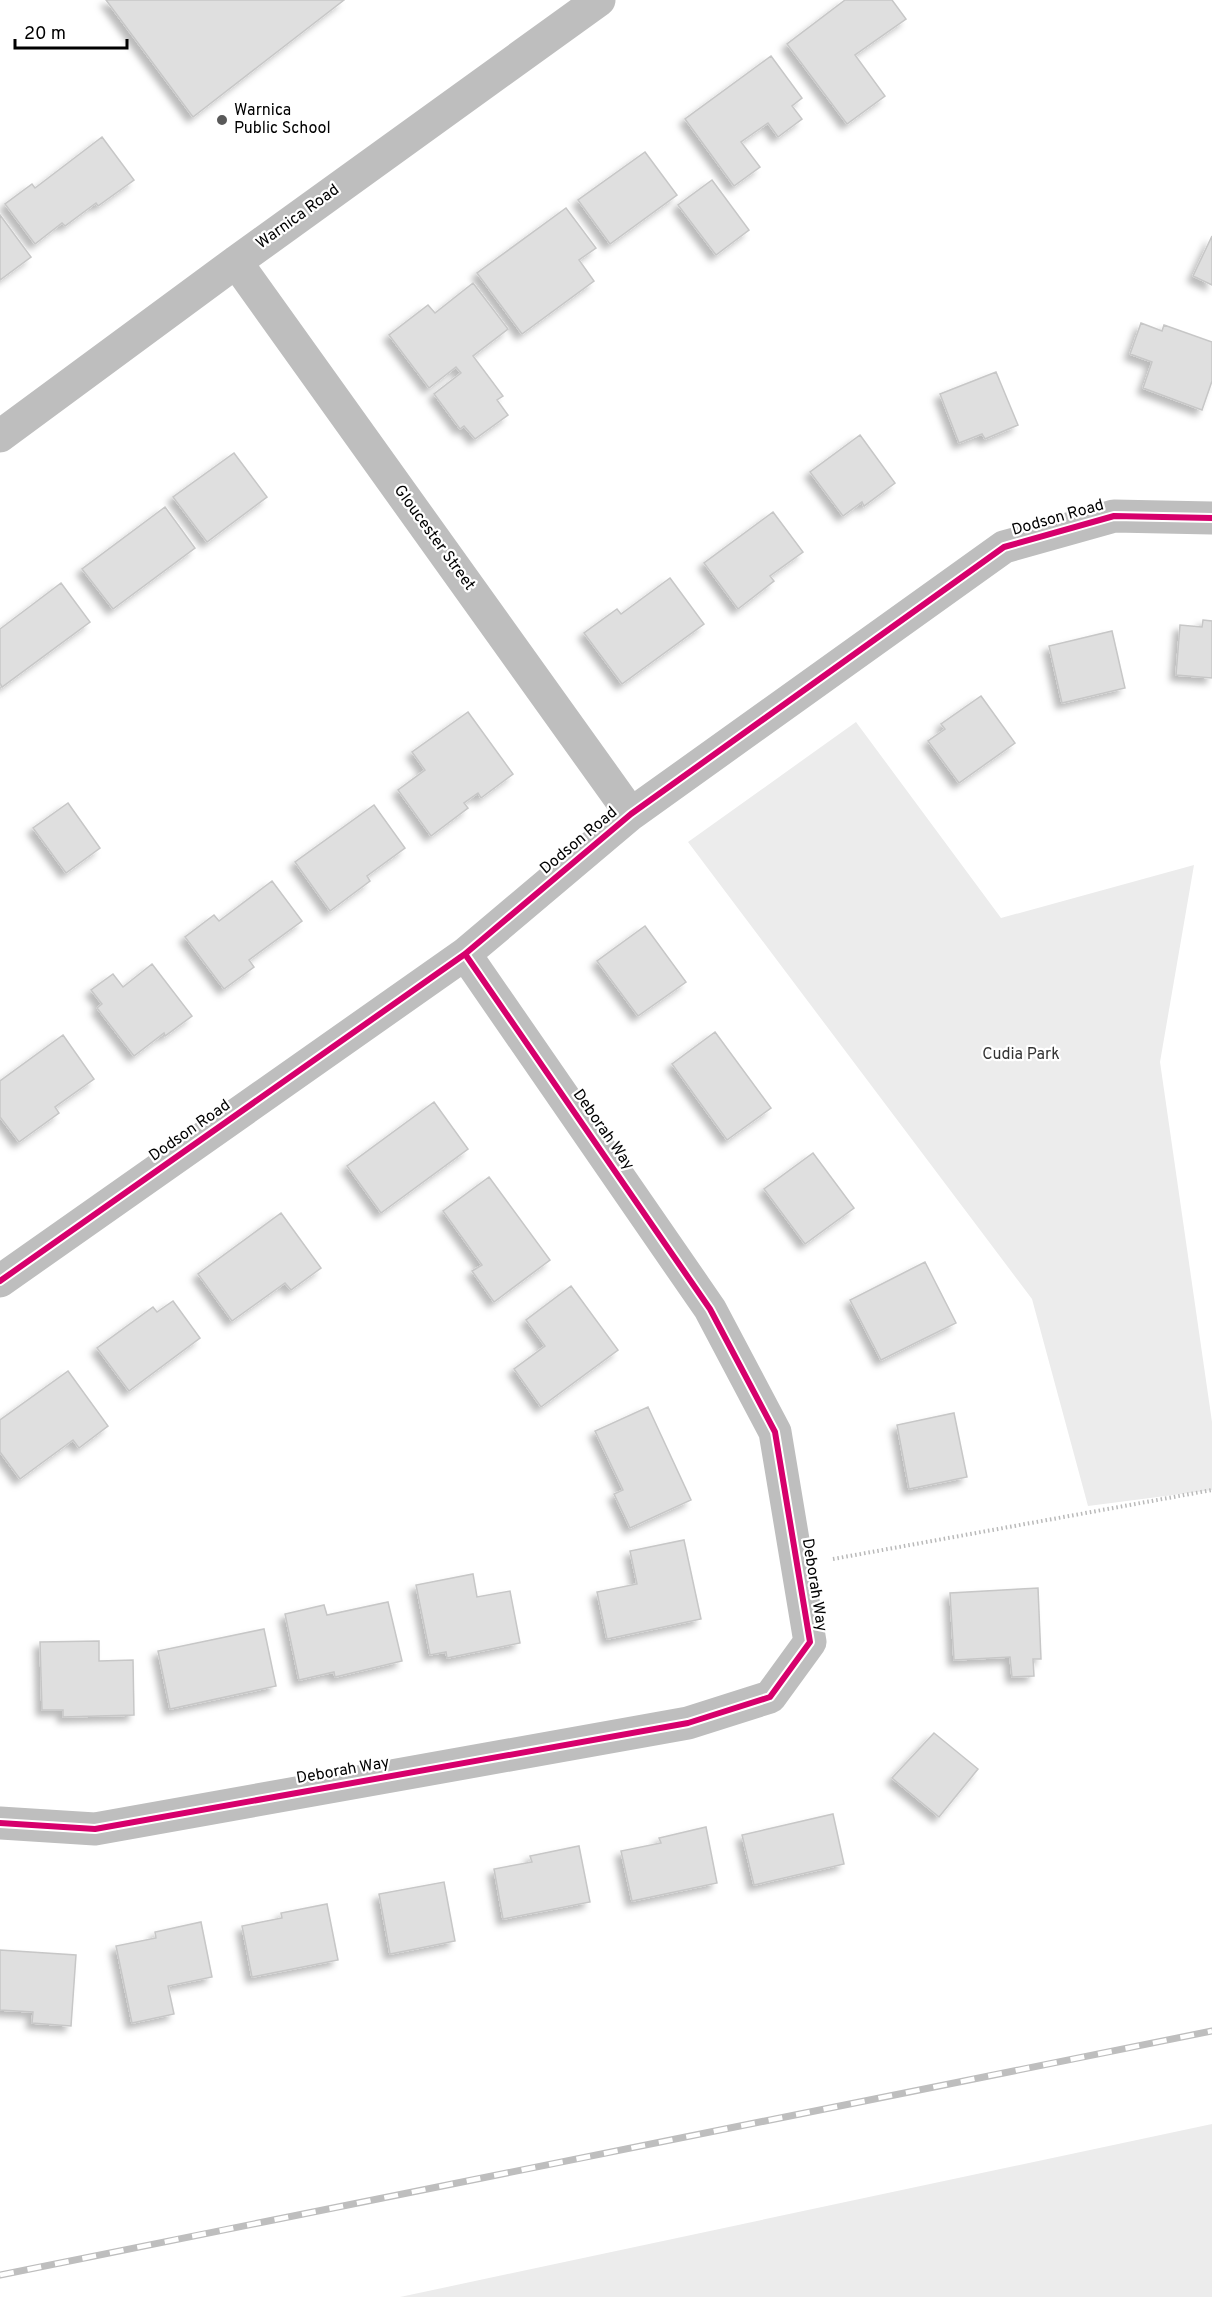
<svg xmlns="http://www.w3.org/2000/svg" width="1212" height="2297" font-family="Overpass,sans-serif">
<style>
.green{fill:#ececec}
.building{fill:#dfdfdf;stroke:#c7c7c7;stroke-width:1.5;filter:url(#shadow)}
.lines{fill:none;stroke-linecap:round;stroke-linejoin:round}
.path{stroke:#b9b9b9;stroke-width:4;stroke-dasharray:1.5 3;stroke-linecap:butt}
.minor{stroke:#bebebe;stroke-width:33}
.rail-casing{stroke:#bebebe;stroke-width:7}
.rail{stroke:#fff;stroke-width:4.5;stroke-dasharray:14;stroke-linecap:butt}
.cycleway-casing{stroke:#fff;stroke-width:10}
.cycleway{stroke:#d6006c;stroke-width:6}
.poi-dot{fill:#595959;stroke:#fff;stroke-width:2}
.labels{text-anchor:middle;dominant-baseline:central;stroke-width:4.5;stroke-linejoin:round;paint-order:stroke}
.poi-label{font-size:16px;fill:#000;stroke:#fff;text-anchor:start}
.street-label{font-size:16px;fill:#000;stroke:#fff}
.park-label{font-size:16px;fill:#333;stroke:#fff}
</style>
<defs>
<filter id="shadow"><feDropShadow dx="-5.5" dy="5.5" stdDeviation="3" flood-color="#0004"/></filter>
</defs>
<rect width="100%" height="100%" fill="#fff"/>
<path class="green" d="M856,722L1001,918L1194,865L1160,1062L1212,1422V1490L1088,1506L1032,1299L688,842Z
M1212,2124V2297H400Z"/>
<path class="building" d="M106,0H344L193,117Z
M845,0H892L906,19L855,55L885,96L847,124L787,44Z
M771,56L802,98L792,106L802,119L778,137L768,123L741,142L760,167L734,186L685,119Z
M102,137L134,180L98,206L96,203L65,226L62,223L35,244L5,204L32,184L35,188Z
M645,152L677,195L610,244L578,200Z
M712,180L749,230L716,255L678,205Z
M566,208L596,248L579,260L594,281L522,334L477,273Z
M0,215L31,257L0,280Z
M1212,236V285L1193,276Z
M473,283L508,329L473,356L503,396L497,400L508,415L475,439L464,426L460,429L434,394L461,373L456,367L429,388L389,335L428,305L435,313Z
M1141,323L1162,331L1164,325L1212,342V381L1202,410L1143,388L1152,362L1130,354Z
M996,372L1018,425L985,439L982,434L959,443L940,394Z
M860,435L895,483L864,506L862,502L843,516L810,472Z
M234,453L267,497L207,542L173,497Z
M165,507L195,548L113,609L82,569Z
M773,512L803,552L770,576L774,581L738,609L704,563Z
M670,578L704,624L622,684L584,633L617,609L621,614Z
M61,583L90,622L2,687L0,683V629Z
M1203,620L1212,621V678L1176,675L1180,625L1202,627Z
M1112,631L1125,688L1062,703L1049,646Z
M981,696L1015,743L959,783L928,741L945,729L941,724Z
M468,712L513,774L481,798L478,793L464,803L468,808L431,836L398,790L425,770L412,752Z
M68,803L100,848L66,873L33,828Z
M374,805L405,848L367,876L370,881L330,911L295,862Z
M272,881L302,921L249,960L254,967L224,989L185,937L214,915L219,921Z
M645,926L686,982L638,1016L597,961Z
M152,964L192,1016L165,1036L164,1033L134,1056L97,1008L102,1004L91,990L113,974L123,987Z
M715,1032L771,1108L727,1140L672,1064Z
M63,1035L94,1079L55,1107L59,1113L19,1142L0,1117V1081Z
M434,1102L468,1149L381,1213L347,1166Z
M813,1153L854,1208L805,1244L764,1189Z
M489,1177L550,1260L494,1302L472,1271L482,1265L443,1211Z
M281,1213L321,1268L291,1290L285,1283L232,1321L198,1274Z
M925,1262L956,1323L881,1360L850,1300Z
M571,1286L618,1350L541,1407L514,1369L545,1346L526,1320Z
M173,1301L200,1338L129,1391L97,1348L153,1307L157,1312Z
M68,1371L108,1426L79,1448L73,1440L20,1479L0,1452V1420Z
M648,1407L691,1500L630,1528L614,1494L623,1490L595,1431Z
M954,1413L967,1477L909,1489L897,1425Z
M684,1540L701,1619L607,1639L597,1592L637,1584L630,1551Z
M473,1574L477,1597L510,1591L520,1643L447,1658L446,1652L430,1655L416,1585Z
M1038,1588L1041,1659H1033L1034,1676L1012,1677L1010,1657L954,1660L950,1593Z
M388,1602L402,1661L335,1677L334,1672L299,1680L285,1614L324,1605L327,1615Z
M264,1629L276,1686L170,1709L158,1651Z
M99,1641V1661L133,1660L134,1715L63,1717V1710H42L40,1642Z
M934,1733L978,1769L939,1817L892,1778Z
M833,1814L844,1864L754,1885L742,1835Z
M706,1827L717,1883L632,1901L621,1851L661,1843L659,1838Z
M579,1846L590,1902L503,1919L494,1869L532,1862L530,1856Z
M444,1882L455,1941L390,1954L379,1894Z
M327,1904L338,1960L252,1977L242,1926L282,1918L281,1913Z
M201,1922L212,1977L168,1986L174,2014L132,2023L116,1946L156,1938L155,1932Z
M0,1950L76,1955L71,2026L32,2023L33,2012L0,2010Z"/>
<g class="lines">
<path class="path" d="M833,1559L1212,1490"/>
<path class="minor" d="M236,262L631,814
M0,436L236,262L599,0
M0,1281L465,954L631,814L1004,547L1114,516L1212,518
M0,1823L95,1829L688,1723L770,1697L810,1642L775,1432L710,1309L465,954"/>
<defs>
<path id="rail" d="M0,2275L1212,2031"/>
</defs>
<use href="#rail" class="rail-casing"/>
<use href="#rail" class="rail"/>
<defs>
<path id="cycleway" d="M0,1281L465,954L631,814L1004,547L1114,516L1212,518
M0,1823L95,1829L688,1723L770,1697L810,1642L775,1432L710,1309L465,954"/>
</defs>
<use href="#cycleway" class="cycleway-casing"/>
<use href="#cycleway" class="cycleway"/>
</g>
<circle class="poi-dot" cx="222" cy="120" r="6"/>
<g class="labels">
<g class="poi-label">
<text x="234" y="111">Warnica<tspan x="234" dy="18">Public School</tspan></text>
</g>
<g class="street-label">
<text transform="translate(298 217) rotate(-36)">Warnica Road</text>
<text transform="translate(1058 518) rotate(-16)">Dodson Road</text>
<text transform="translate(434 538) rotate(54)">Gloucester Street</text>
<text transform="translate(579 841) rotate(-40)">Dodson Road</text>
<text transform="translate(603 1130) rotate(55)">Deborah Way</text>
<text transform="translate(190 1131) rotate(-35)">Dodson Road</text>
<text transform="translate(814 1585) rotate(81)">Deborah Way</text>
<text transform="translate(343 1771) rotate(-10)">Deborah Way</text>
</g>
<g class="park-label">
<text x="1021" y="1055">Cudia Park</text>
</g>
</g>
<path d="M15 39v9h112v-9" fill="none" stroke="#000000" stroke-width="3"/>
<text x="24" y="39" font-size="18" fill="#000000" stroke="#ffffff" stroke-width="4.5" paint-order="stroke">20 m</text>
</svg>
